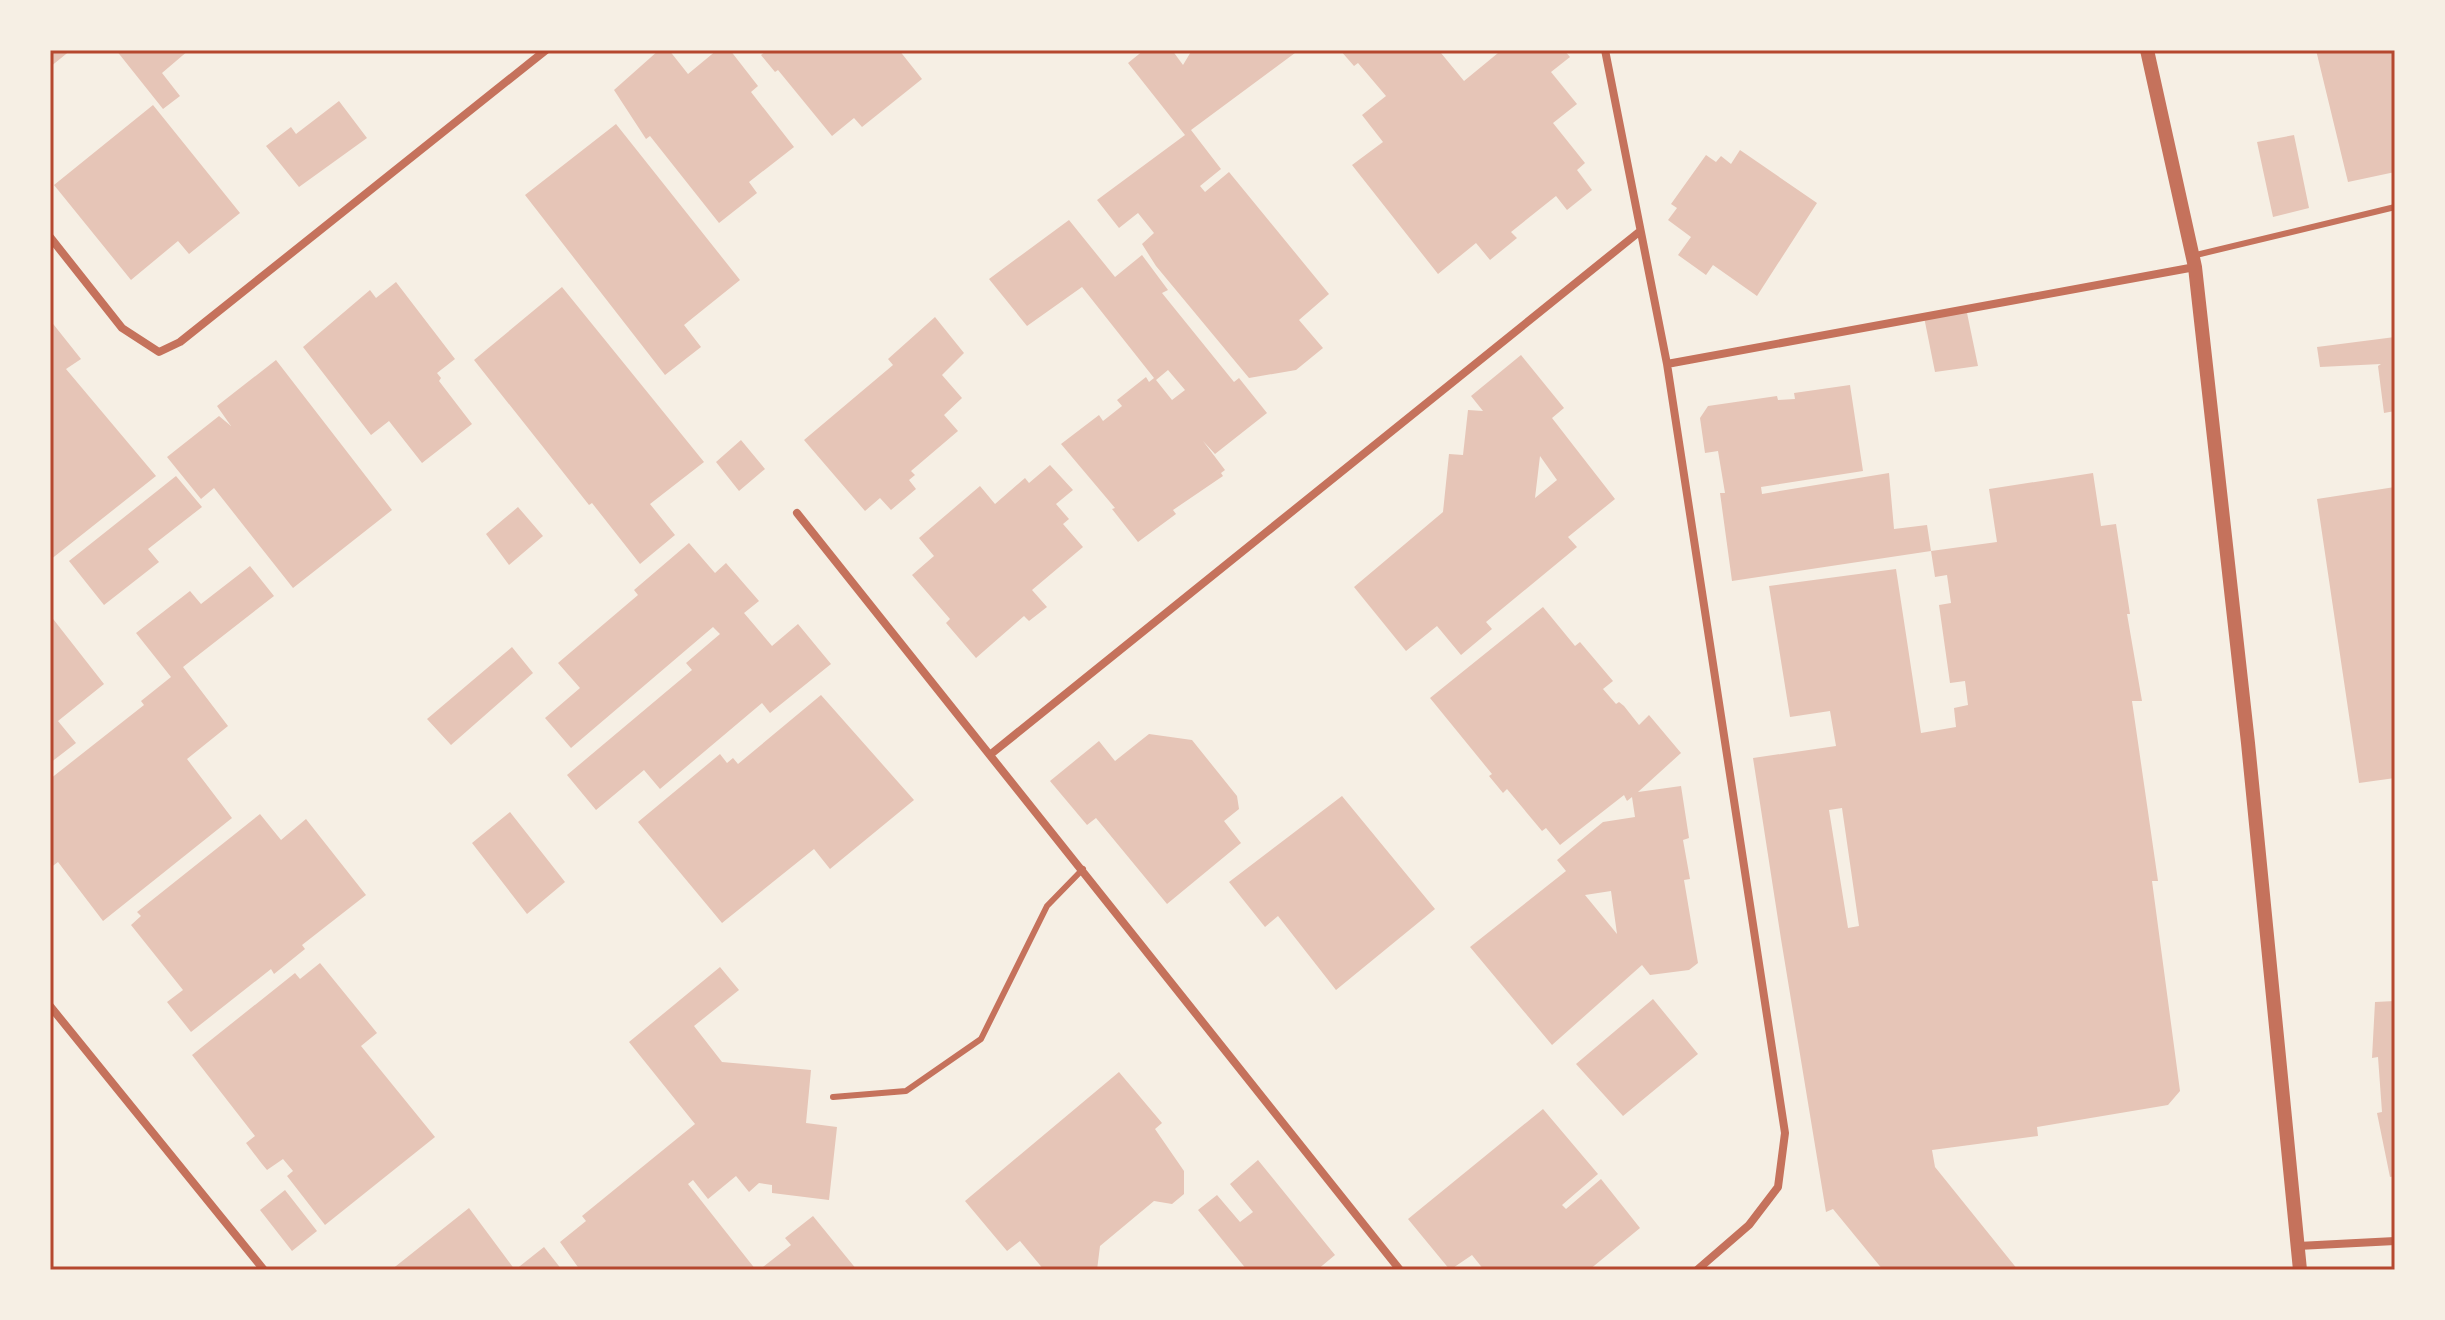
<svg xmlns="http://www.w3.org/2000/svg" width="2445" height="1320" font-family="'Source Serif 4',serif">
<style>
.building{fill:#e6c5b7;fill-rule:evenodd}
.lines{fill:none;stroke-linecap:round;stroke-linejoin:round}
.service{stroke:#c5725c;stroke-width:6}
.minor{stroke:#c5725c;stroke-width:8}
.tertiary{stroke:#c5725c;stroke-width:14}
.neatline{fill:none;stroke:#b5482f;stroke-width:3}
</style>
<rect width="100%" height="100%" fill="#f6efe4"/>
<path class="building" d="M50,50H71L50,67Z
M116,50H189L162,73L180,96L163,109Z
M659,50H669L688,74L717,50H730L758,86L751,92L794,147L749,182L757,193L719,223L650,136L646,139L614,90Z
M768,50H899L922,79L862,127L854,118L832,136L778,70L775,72L761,55Z
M1144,50H1172L1183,65L1192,50H1299L1191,130L1221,169L1200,186L1205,192L1229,172L1329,294L1299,320L1323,348L1296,370L1249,378L1156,266L1142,244L1154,233L1138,213L1119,228L1097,200L1185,135L1128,63Z
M1340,50H1444L1441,53L1464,81L1498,53L1496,50H1564L1570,57L1551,72L1577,104L1553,123L1585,163L1577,170L1592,190L1567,210L1556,196L1511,232L1517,238L1490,260L1476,243L1438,274L1352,165L1383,142L1362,115L1386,96L1358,63L1354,66Z
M2316,50H2395V172L2348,182Z
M339,101L367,138L299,187L266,146L291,127L296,134Z
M153,105L240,213L189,254L178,241L131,280L54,185Z
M616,124L740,280L684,325L701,347L665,375L525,195Z
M2294,135L2309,208L2273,217L2257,142Z
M1740,150L1817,203L1757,296L1713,265L1706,275L1678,255L1691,237L1668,220L1677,208L1671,204L1706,155L1716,162L1721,156L1731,164Z
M1069,220L1115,277L1142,255L1168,290L1162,293L1234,382L1239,378L1267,413L1215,454L1203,441L1225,470L1221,473L1223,476L1173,510L1176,514L1138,542L1112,509L1115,508L1061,444L1099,415L1103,421L1122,406L1117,400L1146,377L1149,382L1154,378L1082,287L1027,326L989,279ZM1168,370L1185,390L1172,400L1156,380Z
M396,282L455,359L437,373L441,378L439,381L472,424L422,463L389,421L371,435L303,347L370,290L376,298Z
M562,287L704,462L650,504L675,535L640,564L592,503L589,505L474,360Z
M1966,308L1978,366L1935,372L1924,317Z
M935,317L964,353L942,375L962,398L944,415L958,431L911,471L915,475L909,480L916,489L891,510L880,498L865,511L804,440L893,365L888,359Z
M50,320L81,359L66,369L156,476L50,560Z
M2395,337V411L2384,413L2378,366L2381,364L2320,367L2317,347Z
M1521,355L1564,408L1552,418L1615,499L1568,537L1577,547L1486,622L1492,629L1461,655L1437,626L1406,651L1354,587L1443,512L1449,454L1463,455L1468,410L1483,411L1471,396ZM1540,456L1557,480L1535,498Z
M276,360L392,510L293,588L214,488L201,499L167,457L219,416L231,426L217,406Z
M1850,385L1863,471L1761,487L1762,494L1889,473L1894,529L1927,525L1931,551L1732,581L1720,493H1725L1718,451L1705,453L1700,418L1708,406L1777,396L1778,400L1795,399L1794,393Z
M741,440L765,469L739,491L716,462Z
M1050,465L1073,490L1056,504L1069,519L1063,524L1083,547L1032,590L1047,607L1029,621L1024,616L976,658L946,623L950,619L912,575L934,556L919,538L980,486L995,504L1025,478L1029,483Z
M2093,473L2101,526L2116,524L2130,614H2127L2142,701H2132L2158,881H2152L2180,1091L2168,1105L2037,1127L2038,1136L1932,1150L1935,1167L2018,1270H1883L1833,1209L1826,1212L1781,939L1753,758L1836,746L1830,711L1790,717L1769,586L1896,569L1921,733L1956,727L1954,708L1968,705L1965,681L1950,683L1939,605L1951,603L1947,575L1935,577L1931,551L1997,542L1989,489ZM1842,808L1859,926L1848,928L1829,810Z
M176,476L202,507L148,549L159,562L104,605L69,561Z
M2395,487V778L2359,783L2317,499Z
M518,507L543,536L509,565L486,534Z
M689,543L715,573L726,563L759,601L744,613L772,646L798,624L831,664L770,713L762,703L660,789L644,770L596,810L567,775L692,670L686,663L720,634L713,627L571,748L545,718L580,688L558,663L638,595L634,590Z
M250,566L274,596L183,667L228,726L187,759L232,818L103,921L58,862L50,868V779L144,705L141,701L171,677L136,633L190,591L201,604Z
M1543,607L1575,646L1580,642L1613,681L1603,689L1616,704L1619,702L1624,706L1639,725L1649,715L1681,753L1638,792L1681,786L1689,838L1683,840L1690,879L1684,880L1698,963L1689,970L1650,975L1642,965L1552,1045L1470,947L1566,871L1557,860L1603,822L1635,817L1632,797L1627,801L1624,795L1560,845L1546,828L1542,831L1507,789L1503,793L1489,776L1492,774L1430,698ZM1611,891L1617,934L1585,895Z
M50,615L104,684L58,721L76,743L50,763Z
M512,647L533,673L451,745L427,719Z
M821,695L914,800L830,869L814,849L722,923L638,822L720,754L727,763L733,758L738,764Z
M1149,734L1192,740L1237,796L1239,809L1224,821L1241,843L1167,904L1096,818L1087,825L1050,781L1099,741L1115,761Z
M1342,796L1435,909L1336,990L1278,916L1265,927L1229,882Z
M510,812L565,882L527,914L472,843Z
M260,814L281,840L306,819L366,895L302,945L305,949L274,974L271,969L191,1032L167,1002L183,990L131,925L141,916L137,912Z
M320,963L377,1033L361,1046L435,1137L325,1225L287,1176L293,1171L283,1159L267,1170L262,1164L246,1143L255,1136L192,1055L295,973L300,979Z
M720,967L739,990L694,1026L722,1062L811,1070L806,1123L837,1127L829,1200L772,1193V1185L759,1183L749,1192L736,1176L708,1199L693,1180L688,1184L756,1270H580L560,1242L586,1221L582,1216L695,1124L629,1042Z
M1653,999L1698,1054L1623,1116L1576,1064Z
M2395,1001V1176L2390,1177L2377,1113L2382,1112L2378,1057L2372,1058L2375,1002Z
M1119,1072L1162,1123L1155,1129L1184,1171V1194L1172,1204L1154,1201L1100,1246L1097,1270H1044L1020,1241L1007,1251L965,1201Z
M1543,1109L1598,1174L1562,1205L1566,1209L1601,1179L1640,1228L1589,1270H1484L1472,1255L1450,1270L1408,1219Z
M1258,1160L1335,1255L1317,1270H1247L1198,1210L1217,1195L1240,1222L1253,1212L1230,1184Z
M285,1190L317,1231L292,1251L260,1210Z
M469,1208L515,1270L544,1247L562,1270H391Z
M813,1216L857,1270H759L791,1245L785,1238Z"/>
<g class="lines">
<path class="service" d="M2192,256L2395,207
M833,1097L906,1091L981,1039L1047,906L1083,869"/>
<path class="minor" d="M1605,50L1667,364L1785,1133L1778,1187L1749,1225L1697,1270
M50,237L122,328L159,352L180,342L546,50
M1667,364L2195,267
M797,513L1400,1270
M991,754L1639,232
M50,1006L264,1270
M2298,1246L2395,1241"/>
<path class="tertiary" d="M2147,50L2195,267L2248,743L2300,1270"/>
</g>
<rect width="2445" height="1320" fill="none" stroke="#f6efe4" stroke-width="104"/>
<rect x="52" y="52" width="2341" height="1216" class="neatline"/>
</svg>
